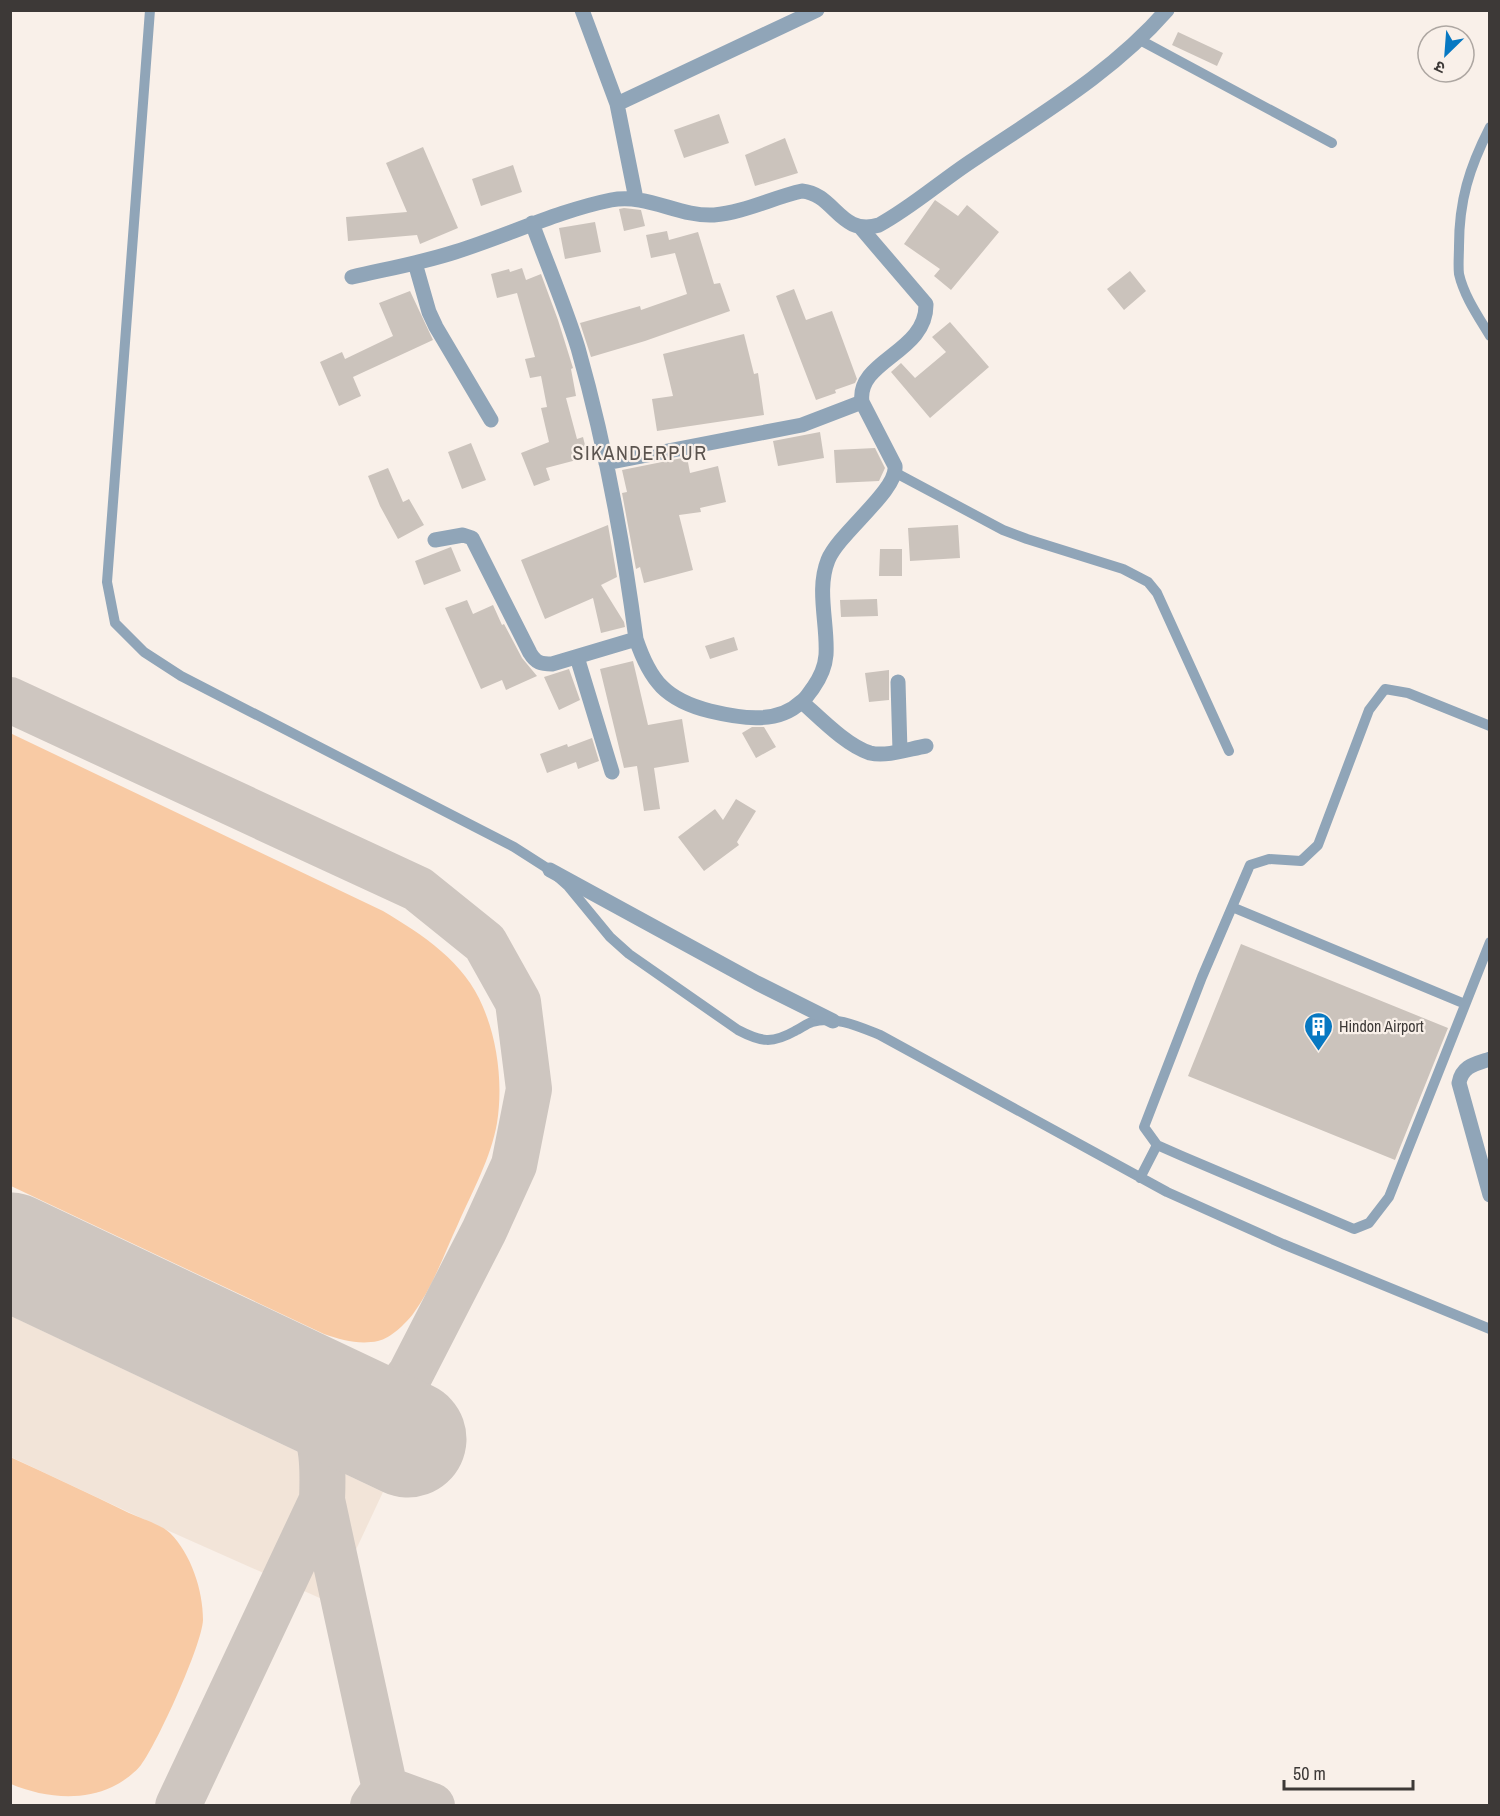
<svg xmlns="http://www.w3.org/2000/svg" width="1500" height="1816" font-family="'Archivo Narrow','Noto Sans Devanagari',sans-serif">
<style>
.built{fill:#f2e4d8}
.green{fill:#f8caa4}
.lines{fill:none;stroke-linecap:round;stroke-linejoin:round}
.taxiway{stroke:#cec6c0;stroke-width:46}
.runway{stroke:#cec6c0;stroke-width:117}
.building{fill:#cbc3bc}
.lane{stroke:#90a5b8;stroke-width:10}
.street{stroke:#90a5b8;stroke-width:15}
.labels{text-anchor:middle;dominant-baseline:central;stroke-width:4.5;stroke-linejoin:round;paint-order:stroke}
.poi-label{font-size:16px;fill:#3d3937;stroke:#f9f0e9;text-anchor:start}
.quarter-label{font-size:20px;letter-spacing:1.5px;fill:#5c5550;stroke:#f9f0e9}
</style>
<rect width="100%" height="100%" fill="#f9f0e9"/>
<path class="built" d="M11,1316L383,1492L331,1603L169,1531L11,1457Z"/>
<path class="green" d="M10,733L383,911C423,935 465,962 483,1007C498,1042 503,1085 497,1123C491,1158 472,1192 458,1224C444,1254 433,1287 413,1314C405,1324 391,1338 378,1341C359,1345 342,1340 324,1334L11,1186Z
M10,1457C50,1475 90,1494 129,1513C140,1518 162,1525 170,1533C191,1554 203,1590 203,1620C202,1645 157,1744 141,1765C135,1773 121,1783 112,1787C80,1802 42,1797 11,1784Z"/>
<g class="lines">
<path class="taxiway" d="M10,700L418,889L485,943L518,1002L529,1089L514,1165L484,1231L410,1375C405,1380 400,1389 395,1393C372,1408 344,1403 320,1397
M322,1500L385,1789L373,1806
M385,1789L432,1806
M178,1806L322,1500C325,1427 315,1411 258,1368"/>
<path class="runway" d="M10,1251L408,1439"/>
</g>
<path class="building" d="M1178,32L1223,53L1217,66L1172,45Z
M719,114L729,143L684,158L674,130Z
M785,138L798,173L755,186L745,155Z
M423,147L458,228L420,244L417,235L348,241L346,217L407,212L386,163Z
M513,165L522,192L481,206L472,179Z
M935,200L958,216L967,205L999,232L951,290L934,276L940,269L904,244Z
M624,208L641,210L645,226L624,231L619,209Z
M595,222L601,252L565,259L559,228Z
M667,231L669,240L698,232L714,284L720,283L730,311L645,341L591,357L580,323L640,306L641,310L687,294L675,253L651,258L646,235Z
M522,268L526,280L541,274L558,320L573,368L571,369L576,396L566,398L577,439L583,437L588,457L546,468L550,480L534,486L521,453L549,442L541,408L547,407L541,376L530,378L525,359L535,357L517,293L497,298L491,274L509,269L510,272Z
M1130,271L1146,291L1124,310L1107,289Z
M794,289L806,320L832,311L857,379L855,383L835,390L836,393L816,400L776,296Z
M410,291L433,340L353,377L361,396L339,406L320,362L342,352L345,359L393,336L379,303Z
M950,322L989,367L930,418L891,372L901,363L915,378L946,352L932,337Z
M744,334L754,374L758,373L764,415L657,431L652,399L673,396L663,354Z
M820,432L824,458L778,466L773,441Z
M471,443L486,480L462,489L448,452Z
M875,448L885,468L879,481L836,483L834,450Z
M687,457L690,473L718,466L726,502L700,508L701,512L679,515L693,570L644,583L640,567L636,569L622,493L627,492L622,470Z
M388,468L403,502L409,499L424,525L398,539L380,506L368,476Z
M608,525L617,577L601,585L624,622L625,627L601,633L593,598L545,619L521,560Z
M958,525L960,558L910,561L908,528Z
M451,547L461,571L424,585L415,561Z
M880,549H902V576H879Z
M877,599L878,616L841,617L840,600Z
M467,600L473,614L493,605L502,625L504,624L522,658L537,676L506,690L502,680L481,689L445,608Z
M734,637L738,650L710,659L705,646Z
M633,661L648,725L682,719L689,762L654,768L660,809L644,811L637,766L624,768L600,669Z
M569,669L580,700L559,710L544,677Z
M889,670V700L869,702L865,673Z
M752,727H764L776,747L756,758L742,733Z
M592,738L599,761L578,769L576,762L547,773L540,754L567,744L568,747Z
M736,799L756,811L737,842L739,845L704,871L678,837L715,809L723,820Z
M1241,944L1448,1028L1395,1160L1188,1076Z"/>
<g class="lines">
<path class="lane" d="M150,10L107,582L115,623L144,652L181,676L514,847L550,870L568,886L610,937L629,954L738,1030C761,1042 772,1044 795,1031C800,1029 806,1024 812,1022C834,1015 860,1027 880,1035L1167,1192L1283,1244L1490,1329
M1140,40L1332,143
M1490,127C1469,168 1459,201 1459,246C1459,255 1458,265 1459,274C1464,296 1478,316 1490,336
M896,473L1003,530L1027,539L1123,569L1148,582L1157,593L1229,751
M1490,726L1408,693L1385,689L1369,710L1318,845L1301,861L1269,859L1250,865L1202,977L1144,1127L1157,1145L1182,1156L1354,1229L1369,1223L1389,1197L1490,942
M1232,907L1465,1004
M1140,1178L1157,1145"/>
<path class="street" d="M582,10L617,104L636,199
M617,104L817,10
M532,223C547,264 565,306 578,348C605,443 623,541 636,639C650,681 666,700 710,711C739,718 777,725 801,702C806,699 809,693 813,688C820,678 825,668 826,655C828,624 816,590 828,560C839,533 898,490 895,466L862,402C856,360 927,353 926,304L861,228
M415,263L429,312L436,327L491,420
M352,277C386,269 421,263 455,252C507,236 557,211 611,200C647,193 679,217 714,215C743,213 774,197 802,191C835,194 840,237 879,225C912,207 941,181 973,160C1041,114 1112,73 1167,10
M606,463L802,425L862,402
M435,540L463,535L472,538L530,653C536,663 541,664 552,664L636,639
M577,657L612,772
M898,682L900,751
M802,702C820,718 847,746 870,753C887,757 909,749 926,746
M550,870L757,983L833,1021
M1490,1059C1475,1064 1462,1066 1459,1083L1490,1195"/>
</g>
<defs>
<symbol id="building-pin" viewBox="-11 -11 22 30"><path d="M0 17L-7.5 6A9.5 9.5 0 1 1 7.5 6Z" fill="#0778c2" stroke="#f9f0e9"/><path d="M-4-6H4V6H1V3H-1V6H-4ZM-2.5-4.3h1.7v1.8h-1.7ZM.8-4.3h1.7v1.8H.8ZM-2.5-1h1.7V.8h-1.7ZM.8-1h1.7V.8H.8Z" fill="#fff"/></symbol>
</defs>
<g fill-rule="evenodd">
<use href="#building-pin" x="1302" y="1010" width="33" height="45"/>
</g>
<g class="labels">
<g class="poi-label">
<text x="1339" y="1026">Hindon Airport</text>
</g>
<g class="quarter-label">
<text x="640" y="452">SIKANDERPUR</text>
</g>
</g>
<rect width="1500" height="1816" fill="none" stroke="#3d3937" stroke-width="24"/>
<g transform="translate(1446 54) rotate(205)"><circle r="28" fill="#f9f0e9" stroke="#aea7a2" stroke-width="1.5"/>
<path d="M0-4.5L10 22L0 15L-10 22Z" fill="#0778c2"/>
<text y="-9" font-size="16" font-weight="bold" text-anchor="middle" fill="#3d3937">उ</text>
</g>
<path d="M1284 1780v9h129v-9" fill="none" stroke="#3d3937" stroke-width="3"/>
<text x="1293" y="1780" font-size="18" fill="#3d3937" stroke="#f9f0e9" stroke-width="4.5" paint-order="stroke">50 m</text>
</svg>
